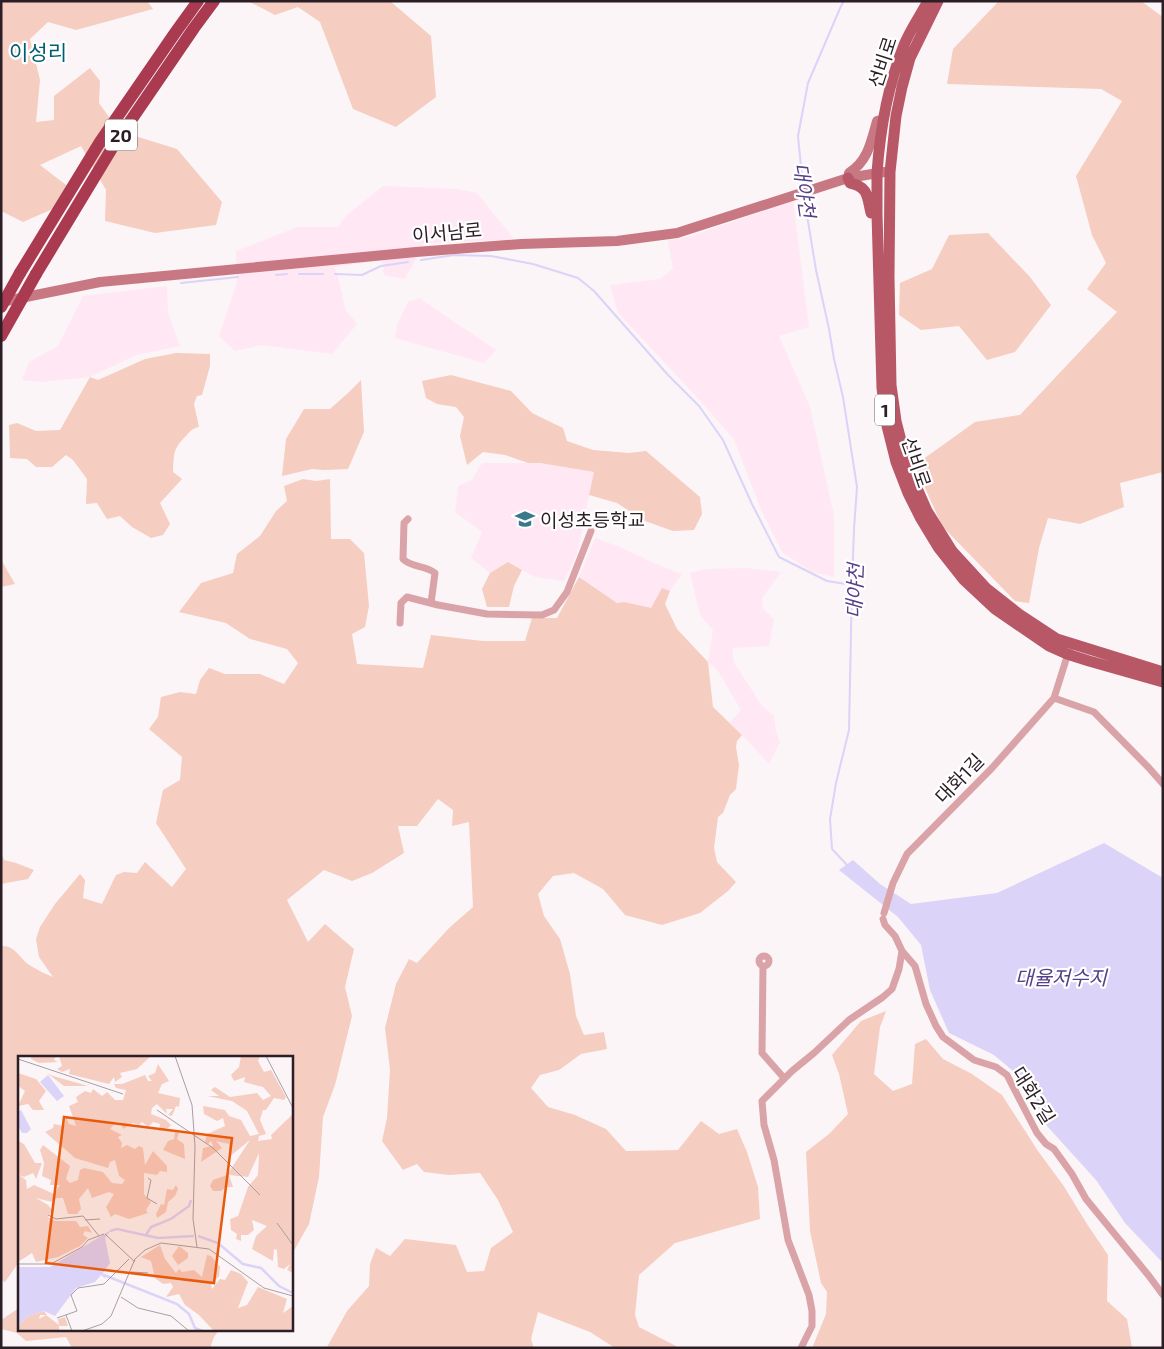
<svg xmlns="http://www.w3.org/2000/svg" width="1164" height="1349" font-family="'Exo 2','Noto Sans KR',sans-serif">
<style>
.built{fill:#ffe7f3}
.green{fill:#f6cdc1}
.water{fill:#dbd3f8}
.lines{fill:none;stroke-linecap:round;stroke-linejoin:round}
.stream{stroke:#dbd3f8;stroke-width:2}
.minor{stroke:#daa3a8;stroke-width:7}
.secondary{stroke:#c87882;stroke-width:10}
.primary{stroke:#b85867;stroke-width:11}
.motorway{stroke:#aa3a50;stroke-width:12}
.motorway-bridge{stroke:#aa3a50;stroke-width:12}
.labels{text-anchor:middle;dominant-baseline:central;stroke-width:4.5;stroke-linejoin:round;paint-order:stroke}
.shield{fill:#fff;stroke:#6b6266;stroke-width:1}
.shield-label{font-size:18px;font-weight:bold;fill:#2b1f25}
.street-label{font-size:19px;fill:#2b1f25;stroke:#fff}
.poi-label{font-size:19px;fill:#2b1f25;stroke:#fff;text-anchor:start}
.water-label{font-size:20px;font-style:italic;fill:#564088;stroke:#fff}
.quarter-label{font-size:21px;fill:#015e72;stroke:#fff}
.inset-river{fill:none;stroke:#dbd3f8;stroke-width:2.5}
.inset-road{fill:none;stroke:#a89fa4;stroke-width:1}
.view{fill:#e8590c;fill-opacity:0.15;stroke:#e8590c;stroke-width:2.5}
.inset-edge{fill:none;stroke:#2b1f25;stroke-width:2.5}
</style>
<rect width="100%" height="100%" fill="#fbf5f8"/>
<path class="built" d="M383,186L457,189L477,193L514,239L424,244L405,279L384,275L382,260L335,267L340,285L345,309L357,324L332,354L261,345L235,351L219,336L237,282L236,251L297,227H338L346,216Z
M793,201L809,327L779,336L810,407L834,516V577L812,572L782,552L761,510L734,439L694,394L618,313L610,285L660,279L673,269L668,241L691,236Z
M167,286L168,313L180,346L136,355L90,377L42,382L22,380L29,362L58,346L83,296Z
M419,298L496,350L484,363L395,338L397,325L408,302Z
M482,463H540L594,472L577,554L564,581L535,577L508,562L490,573L471,558L482,532L455,512L458,486L472,480Z
M595,538L620,547L656,564L682,574L670,591L662,588L652,609L624,602L617,603L579,577Z
M746,568L781,572L762,598L763,609L774,619L769,646L733,648V661L762,706L774,716L776,732L780,742L769,764L730,722L741,710L718,671L708,662L713,630L700,615L690,573L707,569Z"/>
<path class="green" d="M1,1H147L153,9L76,30L48,22L30,39L40,80L36,122L54,120V96L90,68L100,81L99,103L119,131L177,149L222,202L216,225L155,233L105,221L106,190L81,146L40,165L70,188L55,208L23,222L1,211Z
M248,1H390L431,36L436,97L396,127L353,109L320,22L298,7L275,15Z
M999,1H1141L1163,17V472L1120,483L1124,507L1080,524L1048,518L1039,548L1029,603L1015,601L942,526L915,465L975,422L1020,415L1117,312L1087,289L1106,263L1092,235L1076,176L1122,101L1101,89L947,84L953,49Z
M988,233L1030,277L1051,305L1015,352L987,360L959,326L921,330L899,315L900,283L932,269L949,235Z
M176,353L210,354V366L202,395L197,396L194,404L199,427C193,428 190,431 186,436C173,449 174,453 173,472L182,479L160,503L170,524L163,535L151,538L132,527L120,516L107,519L97,503L86,504L87,479L73,460L66,455L52,467H36L27,459L10,458L9,425L17,423L36,431L60,430L90,377L98,380L145,359Z
M451,375L511,391L532,413L563,428L567,441L593,450L629,453L646,451L700,497L702,514L694,530L673,531L645,521L617,503L589,495L594,472L540,463H528L505,455L483,452L467,465L460,436L464,417L456,407L437,404L426,398L422,381Z
M361,380L364,432L348,469L324,470L312,469L282,476L286,439L304,409H330L348,393Z
M303,479L316,481L330,479L331,539H350L364,553L369,606L365,627L352,634L357,664L423,668L431,635L483,641H525L532,618H557L579,577L617,603L624,602L651,608L662,588L670,591L665,604L677,629L708,662L713,707L742,735L737,741L736,747L739,765L736,789L730,795L723,813L718,817L714,848L717,862L736,882L728,891L700,913L662,925L625,915L603,889L574,873L553,876L538,894L544,916L560,939L570,974L576,1016L584,1035L604,1032L607,1049L581,1054L559,1070L540,1075L531,1088L548,1107L575,1115L606,1129L626,1151L678,1150L701,1121L719,1134L737,1129L747,1152L758,1187L760,1219L675,1243L639,1275L635,1315L639,1327L676,1346L677,1348H615L590,1332L538,1312L531,1339L534,1348H325L327,1347L347,1311L369,1286L370,1264L376,1248L390,1256L405,1239L456,1245L467,1272L484,1271L491,1248L513,1232L498,1200L480,1173L449,1175L424,1172L417,1164L403,1170L382,1141L387,1118L390,1070L385,1028L396,984L409,959L417,963L449,928L473,907L469,822L452,826L453,810L438,799L417,826H398L404,853L372,873L352,881L324,870L287,900L308,942L325,924L354,949L345,987L352,1016L335,1085L323,1117L319,1177L309,1224L291,1256V1058H19V1262L5,1282L1,1280V946C16,945 20,960 31,966C38,970 45,974 53,977L39,957L36,939L40,927L55,904L80,874L85,880L83,898L102,904L116,875L124,872L137,873L145,862L172,887L186,869L156,823L163,790L180,780L182,757L149,729L158,717L161,697L180,692L196,694L200,680L209,668L225,674H260L284,684L298,663L287,649L250,639L226,623L179,612L201,583L233,573L237,554L260,536L276,511L287,501L284,486Z
M1,559L3,563L15,584L1,587Z
M508,562L522,570L514,586L509,607H487L482,589L490,573Z
M1,851L4,860L16,863L34,870L28,879L1,884Z
M886,1011L880,1027L874,1074L893,1091L912,1084L915,1044L926,1039L943,1059L972,1074L1002,1095L1038,1151L1063,1185L1087,1224L1108,1255L1107,1301L1127,1319L1132,1348H812L826,1314L827,1292L821,1283L810,1231L806,1152L829,1134L848,1114L839,1074L832,1055L861,1021Z
M19,1308V1330H219L214,1337L210,1348H72L66,1337L26,1341L17,1333L1,1329V1320Z"/>
<path class="water" d="M1104,843L1163,878V1263L1125,1223L1096,1180L1047,1126L1027,1083L994,1055L949,1033L930,990L921,945L898,917L839,870L853,860L880,884L911,904L997,893Z"/>
<g class="lines">
<path class="stream" d="M803,187L798,136L808,83L841,6L844,1
M804,197L816,270L829,329L834,359L843,397L857,487L854,529L852,583L849,730L836,783L830,819L832,849L848,866
M421,260L454,255L491,256L533,264L578,278L594,291L668,375L699,406L723,440L752,504L779,557L827,581L852,585
M299,274H323
M335,274L362,275L381,266L408,262
M276,275L287,274
M181,283L238,277"/>
<path class="minor" d="M408,519L404,523L403,559C412,568 426,565 435,573L431,603
M400,623L401,603L407,597L438,605L487,614L542,615L554,610L567,592L591,531
M1054,698L1094,712L1149,768L1163,784
M884,913L893,883L907,854L992,768L1054,698L1071,644
M883,919L885,925L895,936L902,951L915,966L926,1004L936,1026L943,1037L974,1060L996,1067L1007,1075L1037,1133L1046,1144L1054,1149L1072,1174L1086,1199L1149,1276L1163,1295
M759 961a5 5 0 1 1 10 0a5 5 0 1 1-10 0Z
M763,966L762,1053L784,1078
M801,1348L812,1326V1311L809,1295L788,1240L774,1160L764,1125L762,1101L792,1071L814,1053L849,1020L883,997L892,989L899,969L902,951"/>
<path class="secondary" d="M848,178L849,173C868,161 871,142 877,121L883,120
M1,302L100,282L416,252L521,244L617,241L677,233L848,178L884,172"/>
<path class="primary" d="M928,1C920,16 910,30 904,45C888,85 880,130 877,173V214L882,388L887,426L896,462L908,493L921,519L938,547L964,580L995,609L1049,646L1067,654L1089,661L1163,682
M938,1L910,58L902,87L896,116L890,172L889,277L891,385L896,421L908,468L927,511L952,551L986,588L1019,614L1057,639L1163,672
M848,178L850,183C869,187 867,197 871,213"/>
<path class="motorway" d="M20,273L100,142L175,33L198,1
M36,274L114,145L194,28L214,1"/>
<path class="motorway-bridge" d="M1,307L20,273
M1,336L36,274"/>
</g>
<defs>
<symbol id="school-bare" viewBox="-9 -9 18 18"><path d="M0-5L7-2L0 1L-7-2ZM-4 1L0 2.5L4 1V4Q0 6-4 4Z" fill="#38798c" stroke="#fff" stroke-width="2.5" paint-order="stroke"/></symbol>
</defs>
<g fill-rule="evenodd">
<use href="#school-bare" x="511" y="505" width="28" height="28"/>
</g>
<g class="labels">
<g class="shield">
<rect x="105" y="119.5" width="32" height="31" rx="4"/>
<rect x="875" y="394.5" width="20" height="31" rx="4"/>
</g>
<g class="shield-label">
<text x="121" y="135">20</text>
<text x="885" y="410">1</text>
</g>
<g class="street-label">
<text transform="translate(882 62) rotate(-72)">선비로</text>
<text transform="translate(447 232) rotate(-5)">이서남로</text>
<text transform="translate(917 462) rotate(71)">선비로</text>
<text transform="translate(959 778) rotate(-46)">대화1길</text>
<text transform="translate(1034 1095) rotate(58)">대화2길</text>
</g>
<g class="poi-label">
<text x="540" y="519">이성초등학교</text>
</g>
<g class="water-label">
<text transform="translate(805 190) rotate(82)">대야천</text>
<text transform="translate(854 591) rotate(-88)">대야천</text>
<text x="1061" y="977">대율저수지</text>
</g>
<g class="quarter-label">
<text x="38" y="51">이성리</text>
</g>
</g>
<g transform="translate(18 1056)">
<rect width="275" height="275" fill="#fbf5f8"/>
<path d="M14,0H38L36,4L40,6L21,7L13,3ZM41,0H133L119,13L102,17L104,21L97,26L96,21L91,28L51,18L52,13L44,16L39,13L44,10ZM223,0H242L240,5L246,16L253,14L268,41L266,44L256,42L248,54H245L242,64L248,78L241,80L240,85L254,83L253,79L275,58V217L269,214L272,208L266,213L260,211L259,194L256,193L255,205L234,193L238,180L249,170L234,164L236,174L230,179H223V185L218,183L219,178L213,174L212,163L220,160L230,131L240,119L241,97L230,121L211,119L215,131H208L203,135H195L192,130L195,124L209,119L232,84L211,101V88L198,85L204,92L183,106L185,92L195,90L193,85L190,88L187,86L189,78L207,70L205,62L199,65L186,58L185,50L207,54L211,60L223,64L232,80L241,78L229,55L214,45L189,40H201L193,34L197,31L212,41L239,37L245,44L253,40L245,31L226,26L227,21L216,25L213,19L221,11ZM140,8L151,25L144,28L140,37L162,42L161,51L158,50L154,60L150,59L155,53H148L149,58L139,48L134,52L133,58L148,64L153,69L150,72L141,75L142,68L135,66L130,71L124,66L121,69L115,67L105,73L103,67L98,66L92,73L104,79L100,81L104,87L103,92L109,89L117,93L121,90L125,92L127,109L135,95L149,110V116L142,115L139,119L126,117V138L133,146L128,154L130,157L111,163L97,158L93,161L88,151L96,138L91,136L74,142L70,132L61,143L63,153L59,158H50L45,142H39L34,146L18,142L30,149L34,154L30,161L37,165H58L62,171L70,170L74,177L67,175L65,179L70,182L62,190L40,201L18,206L14,197L0,206V85L6,88L17,107H24L18,123L15,117L6,121L1,119L8,124L9,133L16,129L36,138L42,129H32L33,124L24,120L26,107L22,94L25,89L52,110L48,123L52,127L60,124L62,114L66,112L85,116L94,127L104,128L107,124L101,120L97,104L92,106L90,112L57,102L27,76L35,72L36,68L46,70L48,61L51,68L58,70L51,50L60,46L58,41L67,35L73,37L75,33L84,40L89,36L97,44H105L108,34L98,32L96,28H104L127,19L130,25H134L130,20L137,17ZM0,17L18,23L28,35L21,45L26,54H15L10,48L0,50L7,35L0,30ZM29,17L35,20L70,30H46ZM157,76L161,77L159,83L166,88L167,103L145,94L150,85L156,83ZM158,129L160,133L157,140L150,146L148,156L139,162L138,158L143,148L146,149L149,133L155,134ZM142,189L147,203L158,217L161,213L164,216L176,214L184,221L189,199L193,200L202,211L201,220L193,229L194,233L202,223L207,224L213,214L223,218L230,226L220,252L229,249L240,231L269,243L265,257L275,250V275L195,274L181,259L167,249L161,238L148,241L155,231L153,227L145,228L137,222L133,205L123,201ZM161,190L170,197V202L160,209L154,200ZM26,255L29,259H22L21,263L28,259L41,269L40,263L47,261L50,270H41V275H0V270L10,260Z" fill="#f6cdc1"/>
<path d="M30,19L46,40L39,45L22,26ZM3,54L13,73L9,77H4L0,70V56ZM93,174L87,182L92,207L85,217L88,223L83,219L77,226L58,232L37,260L26,255L10,260L0,270V211H32Z" fill="#dbd3f8"/>
<path class="inset-river" d="M92,175L99,173L140,182L176,180M128,179L133,171L153,163L171,150L173,144M180,180L200,187L225,208L243,212L261,230L275,237M86,219L159,248L171,258L177,272L184,275"/>
<path class="inset-road" d="M157,0L174,49L177,90L175,163L179,191M248,0L275,52M0,3L105,38M139,54L195,92L242,139M130,122L133,124L129,142L139,148M30,159L38,163L65,160L81,180M67,164L82,163M259,167L275,189M87,178L117,206M0,208H33L64,191L70,184L86,178M113,216L130,217M103,241L120,252L153,260L171,275M48,259L54,275M39,262L59,255L53,239L60,232L86,228L111,203M64,275L84,268L93,260L117,203L127,194L143,187L191,193L246,232L275,240"/>
<path class="view" d="M46,61L214,82L196,227L28,207Z"/>
<rect width="275" height="275" class="inset-edge"/>
</g>
<rect width="1164" height="1349" fill="none" stroke="#2b1f25" stroke-width="5"/>
</svg>
